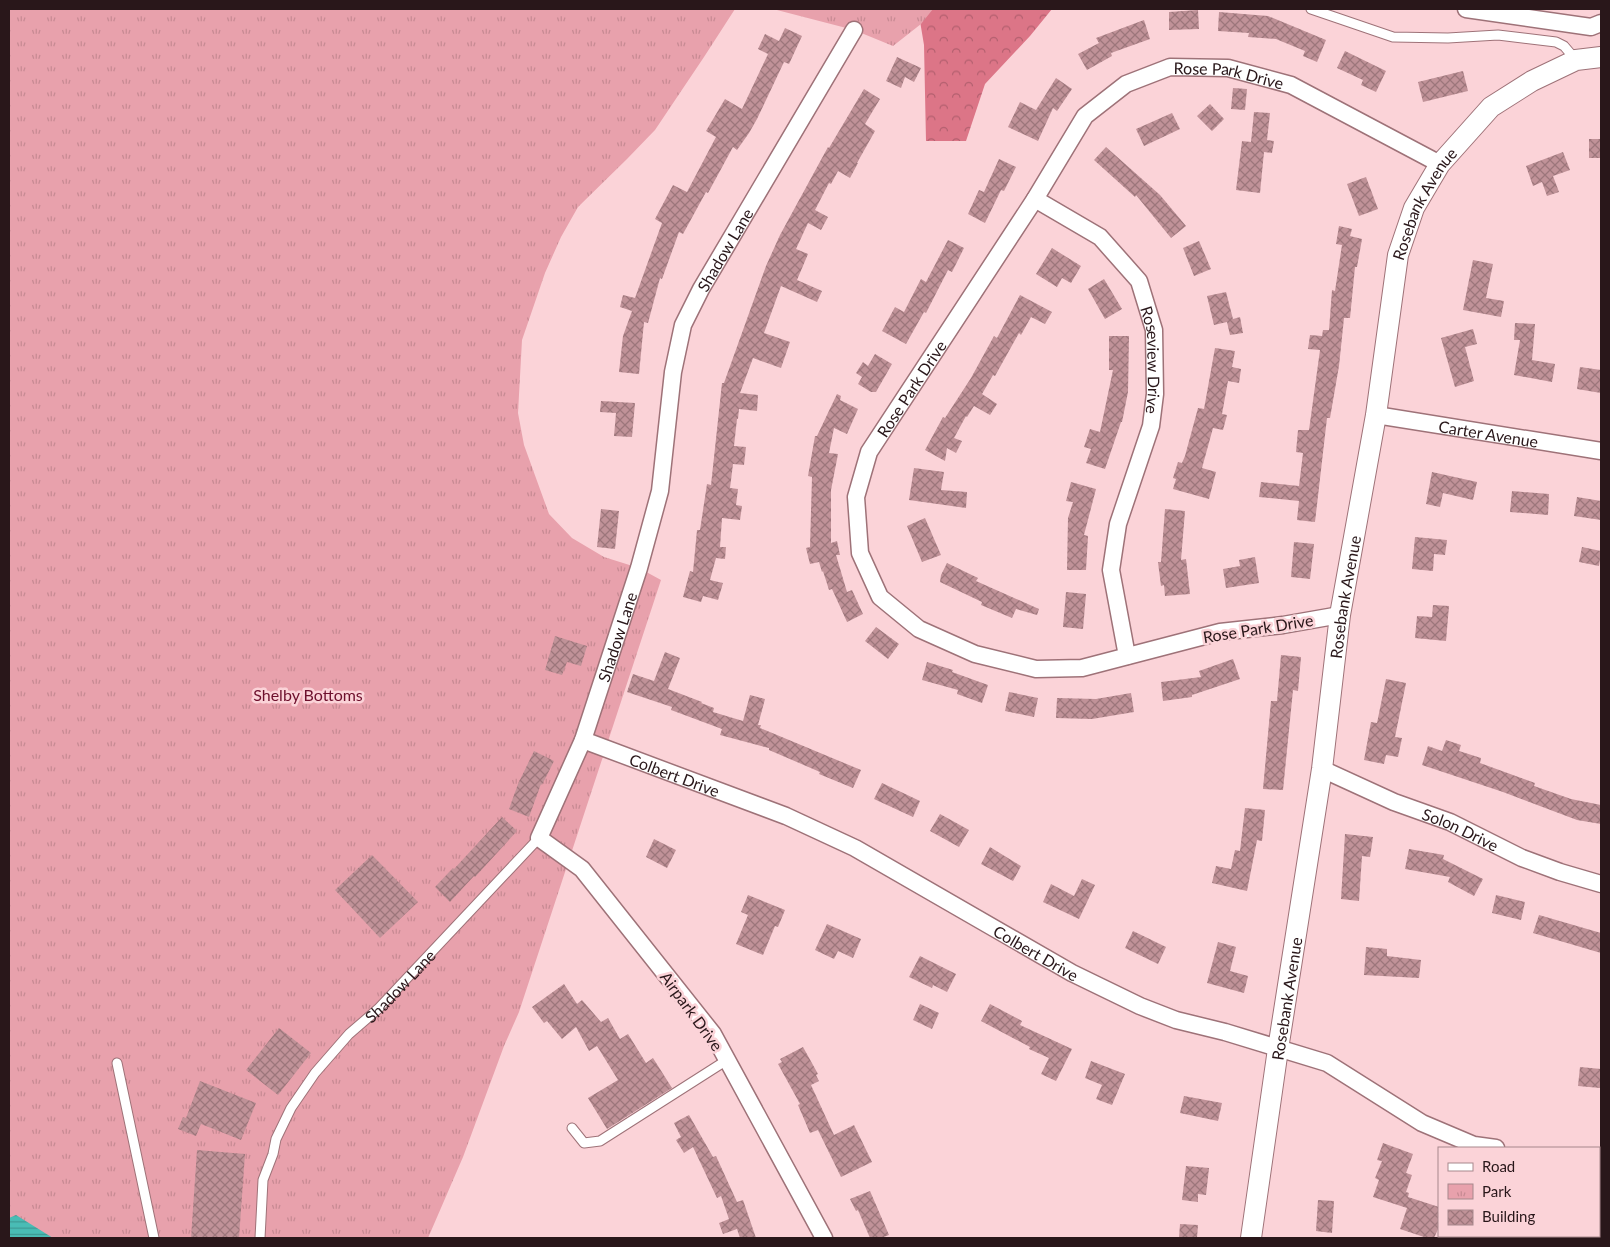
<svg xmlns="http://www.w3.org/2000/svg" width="1610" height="1247" font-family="Lato,sans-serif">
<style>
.forest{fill:url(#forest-crowns)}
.park{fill:url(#park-tufts)}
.water{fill:url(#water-rules)}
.building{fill:url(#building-cross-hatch)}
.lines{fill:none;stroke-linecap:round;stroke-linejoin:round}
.service-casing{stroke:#9e7278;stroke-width:11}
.minor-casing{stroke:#9e7278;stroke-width:19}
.tertiary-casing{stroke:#9e7278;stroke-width:22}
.service{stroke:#fff;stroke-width:9}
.minor{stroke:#fff;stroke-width:16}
.tertiary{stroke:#fff;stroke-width:20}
.labels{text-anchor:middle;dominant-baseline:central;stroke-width:5;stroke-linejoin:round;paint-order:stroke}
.street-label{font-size:16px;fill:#29171a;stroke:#fbd3d8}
.park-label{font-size:16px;fill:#6d0f2c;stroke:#fbd3d8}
</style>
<defs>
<pattern id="forest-crowns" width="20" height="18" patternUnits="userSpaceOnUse" patternTransform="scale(1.25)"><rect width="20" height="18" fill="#dc7587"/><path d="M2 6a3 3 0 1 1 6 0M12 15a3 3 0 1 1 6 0" fill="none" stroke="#b25f6e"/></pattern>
<pattern id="park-tufts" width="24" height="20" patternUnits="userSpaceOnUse" patternTransform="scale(1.25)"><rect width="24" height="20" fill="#e8a1ac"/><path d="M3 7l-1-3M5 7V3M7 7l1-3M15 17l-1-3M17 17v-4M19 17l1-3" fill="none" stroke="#c78a93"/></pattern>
<pattern id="water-rules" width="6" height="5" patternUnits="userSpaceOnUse" patternTransform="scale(1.25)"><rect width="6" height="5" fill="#49bcb5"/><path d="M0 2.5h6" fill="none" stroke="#3d9892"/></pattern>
<pattern id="building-cross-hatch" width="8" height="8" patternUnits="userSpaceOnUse" patternTransform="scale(1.25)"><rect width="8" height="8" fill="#c09298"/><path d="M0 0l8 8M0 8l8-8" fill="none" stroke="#9c767b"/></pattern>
</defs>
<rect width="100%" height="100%" fill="#fbd3d8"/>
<path class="forest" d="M918,9H1052L1030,36L985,84L966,141H926L924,45Z"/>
<path class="park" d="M9,9H735L704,57L655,130L627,159L578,207L561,237L545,273L522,340L518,413L524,445L549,514L572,538L604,557L639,568L661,580L519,1012L504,1046L463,1157L428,1238H9Z
M773,9H933L921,24L893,46L854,30Z"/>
<path class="water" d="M16,1215L53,1238H9V1218Z"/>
<path class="building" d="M1198,10L1199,29L1169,30V12Z
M1219,12L1268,16L1326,40L1317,62L1303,56L1305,51L1276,39L1248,37L1249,33L1218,31Z
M1144,20L1150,39L1111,53L1112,56L1087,70L1078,54L1099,43L1096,38Z
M785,28L802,36L789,64L784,62L757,119L749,133L737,150L733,147L708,193L706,192L683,234L679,232L662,279L660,278L648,323L644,322L639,374L619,372L623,336L632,311L620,307L623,295L635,298L662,223L655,219L673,185L687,192L716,137L706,131L725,99L742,109L768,54L758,49L765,34L779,41Z
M1345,51L1386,71L1376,92L1361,85L1363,80L1337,68Z
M897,57L921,68L914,82L905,77L901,88L886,81Z
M1463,71L1468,91L1423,102L1418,82Z
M1056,78L1072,89L1057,111L1053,108L1038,141L1008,127L1020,102L1036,110Z
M1233,88L1247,89L1245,110L1231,109Z
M864,89L880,99L865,124L875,131L857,163H858L850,178L838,171L831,184L829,183L815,210L828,217L821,230L808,223L796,249L808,254L797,280L822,291L817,302L781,286L764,333L790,342L781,368L753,358L740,393L758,395L757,411L739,409L738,419H737L734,446L746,447L744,465L733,464L730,488L738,489L736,505L742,506L740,520L722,518L720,547H726L725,559L716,558L710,580L723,583L718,600L703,596L701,602L683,597L690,571L693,572L697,530H700L707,484L711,485L722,383H724L766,266L780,235L828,147L829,148Z
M1210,104L1224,119L1212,131L1197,116Z
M1254,112L1270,113L1267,140L1274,141L1272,153L1264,152L1260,193L1236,190L1242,141L1251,142Z
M1172,113L1180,129L1144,146L1136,129Z
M1589,139H1601V158H1589Z
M1106,147L1160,195L1186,226L1171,238L1136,195L1135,197L1094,160Z
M1563,152L1570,170L1553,176L1559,192L1547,196L1542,182L1533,186L1526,166Z
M999,159L1016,167L1004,191L1001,190L985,223L968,214L979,190L984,192Z
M1366,177L1378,209L1359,216L1347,184Z
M1339,226L1352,229L1350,236L1362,239L1357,267H1355L1350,318H1344L1339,366L1330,418H1327L1315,522L1297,520L1299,501L1259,497L1261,482L1299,486L1303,453L1296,452L1298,430H1309L1320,350L1308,349L1310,335L1322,336L1323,330H1329L1332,290L1335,291L1342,245L1336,244Z
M948,240L964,248L952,272L948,270L926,313L924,312L906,344L882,331L895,307L904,312L921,279L926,282Z
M1199,241L1211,269L1194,276L1183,248Z
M1052,248L1081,266L1071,283L1062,278L1057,287L1036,274Z
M1473,260L1493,264L1486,298L1504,301L1501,317L1463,310Z
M1104,279L1122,309L1105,319L1088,289Z
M1226,292L1233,319L1240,317L1243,333L1230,335L1227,322L1214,325L1207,296Z
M1020,295L1052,312L1045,324L1031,317L1021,335L1019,333L995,376L993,375L982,394L997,404L990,415L974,406L967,417L966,416L954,438L962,441L956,453L947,448L945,461L925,450L943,417L945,418L971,378L994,336L997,338Z
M1515,323L1535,324L1532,360L1555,364L1552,382L1514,375L1520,340H1514Z
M1473,329L1477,344L1465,347L1474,381L1455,387L1441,338Z
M1109,336H1129L1128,392L1122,422H1121L1105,469L1086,463L1091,449L1084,447L1090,429L1100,432L1113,370H1109Z
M1215,348L1235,351L1232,367L1241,369L1239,383L1228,381L1222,414L1227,415L1223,430L1213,428L1202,468L1216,472L1209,499L1173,489L1176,479L1173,478L1178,462L1182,463L1185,456L1198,408L1204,409Z
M875,354L892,364L876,392H871L858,384L862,377L856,373L863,362L868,366Z
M1580,367L1601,370V393L1577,389Z
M837,394L841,396L840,400L858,409L847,434L834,428L829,453L838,454L831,490V543L837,541L840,555H836L847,592L852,590L863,614L847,622L832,589L829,590L823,571L822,572L819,562L810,564L806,548L810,547L812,477L808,476L815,436H817Z
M601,401L635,403L632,437L614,436L616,413L600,412Z
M914,468L944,472L941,490L967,492L966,508L909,500Z
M1432,472L1477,482L1473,500L1443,493L1440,507L1426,504Z
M1071,482L1096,489L1084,535L1088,536L1086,570H1067L1068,518L1073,502L1066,501Z
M1512,491L1549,494L1548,515L1510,512Z
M1577,497L1601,501V520L1574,516Z
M601,509L619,511L615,549L597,547Z
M1165,509L1185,511L1181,560L1186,559L1190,594L1165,596L1164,585L1161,586L1158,562H1161Z
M925,518L941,555L922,562L907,526Z
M1415,537L1447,540L1445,555L1434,554L1433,571L1412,569Z
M1294,542L1314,544L1310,579L1291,577Z
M1582,547L1601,551L1599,566L1579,562Z
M1255,557L1259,583L1226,588L1223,569L1240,566L1239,560Z
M947,563L978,578L976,581L1039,609L1037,615L1016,609L1012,618L981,605L982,602L940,582L941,575Z
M1066,592L1086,594L1083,629L1063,627Z
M1433,605L1449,606L1446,641L1415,638L1417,616L1432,617Z
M876,627L899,644L888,659L865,641Z
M555,636L587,646L581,666L567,662L562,675L545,670Z
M665,652L680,658L668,689L702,702L701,703L714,708L713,712L743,721L750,695L765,699L758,725H761L760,728L861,770L853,788L819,774L820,772L769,750V748L720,735L722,729L671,710L672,707L627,692L633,674L654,681Z
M1281,655L1301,657L1298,691L1293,690L1283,790L1263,789L1271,701H1277Z
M1233,659L1240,679L1192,695V697L1163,701L1161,682L1201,677L1199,671Z
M927,662L953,670L952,672L988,685L982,703L957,694L958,690L922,680Z
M1386,679L1406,683L1395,737L1402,738L1398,757L1386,755L1384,764L1364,760L1371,722L1377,723Z
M1009,692L1038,698L1034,717L1005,711Z
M1131,693L1134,712L1092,719L1056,718L1057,698L1096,699Z
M1446,740L1461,745L1459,751L1481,758L1480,763L1535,783L1534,786L1571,799L1601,805V824L1577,820L1503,792L1422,765L1428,746L1442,751Z
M534,751L554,761L542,785L541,784L529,817L509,809L518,784Z
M882,783L920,801L913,817L874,799Z
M1245,808L1265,810L1262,841L1257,840L1247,891L1212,883L1216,866L1231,869L1235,850L1240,851Z
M940,814L969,830L959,847L930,831Z
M502,817L517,831L475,877L474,876L450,902L435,887L453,868L454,869Z
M1345,834L1373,837L1370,857L1362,856L1359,901L1341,899Z
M654,839L676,850L667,868L646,857Z
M990,847L1021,866L1013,881L981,864Z
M1409,849L1444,855L1443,859L1483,879L1474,896L1448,882L1450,877L1405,869Z
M372,855L418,902L380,938L335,890Z
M1082,879L1095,885L1079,919L1043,902L1051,884L1074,896Z
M748,895L785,910L778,927L775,926L763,955L736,944L748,915L741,912Z
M1496,895L1525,902L1521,920L1492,913Z
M1539,915L1601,933V953L1533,933Z
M827,924L861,939L853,958L838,951L834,959L815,950Z
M1133,931L1166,947L1158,964L1125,948Z
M1218,942L1236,947L1230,971L1248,976L1244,993L1207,983Z
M1366,947L1387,949V956L1421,960L1419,978L1364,975Z
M920,956L956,974L947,992L933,985L932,988L909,977Z
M564,984L577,1004L582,1000L601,1022L608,1018L620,1039L628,1034L646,1063L653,1058L672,1088L607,1129L588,1098L618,1080L597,1046L589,1051L576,1027L562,1039L547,1021L544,1023L532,1007Z
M920,1004L939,1013L932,1029L913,1020Z
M990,1004L1022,1021L1020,1025L1072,1049L1056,1081L1041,1074L1049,1058L1029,1049L1030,1047L981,1021Z
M279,1028L311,1053L278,1095L246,1070Z
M803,1047L818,1074L816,1075L819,1081L811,1085L834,1135L854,1125L872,1162L841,1177L818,1130L810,1133L798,1105L800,1104L778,1064L782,1062L780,1059Z
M1091,1061L1125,1074L1112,1105L1096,1099L1102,1085L1085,1078Z
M1580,1067L1601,1069L1600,1088L1578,1086Z
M200,1081L256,1103L241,1140L201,1124L196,1136L178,1129L183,1117L186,1118Z
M1184,1096L1222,1103L1218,1121L1180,1113Z
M689,1115L713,1157L716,1156L737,1202L743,1200L756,1238H740L737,1229L723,1234L719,1223L729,1219L721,1196L717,1198L693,1147L684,1153L676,1140L681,1137L674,1123Z
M1383,1143L1413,1154L1406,1173L1412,1175L1406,1192L1409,1193L1408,1197L1439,1207V1227L1434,1238H1427L1400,1229L1407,1208L1373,1197L1379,1180L1375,1178L1382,1161L1377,1160Z
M197,1150L245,1154L239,1238H191Z
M1186,1166L1209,1168L1206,1195L1198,1194V1202L1182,1200Z
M870,1191L889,1235L881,1238H870L858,1210L856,1211L850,1199Z
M1318,1200L1334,1201L1332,1233L1316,1231Z
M1180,1224L1198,1225L1197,1238H1179Z"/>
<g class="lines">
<defs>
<g id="service">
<path d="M1311,9L1393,37L1448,38L1498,35L1556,42L1564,46L1576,60"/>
<path d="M117,1063L154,1238"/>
<path d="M572,1128L584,1143L600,1141L727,1060"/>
<path id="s1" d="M260,1238L263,1180L273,1154L276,1139L291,1108L315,1073L349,1034L378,1009L539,838"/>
</g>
<g id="minor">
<path d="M1466,9L1591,27L1601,23"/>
<path id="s2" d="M1035,199L1100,237L1139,281L1154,330L1155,394L1151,426L1118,524L1111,570L1127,656"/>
<path id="s3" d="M1376,415L1601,451"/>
<path id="s4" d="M1340,615L1283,625L1220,632L1082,668L1036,669L975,654L919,629L880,597L860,553L856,497L869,452L1035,199L1085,116L1126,84L1170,67L1228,68L1291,85L1440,164"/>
<path id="s5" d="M583,740L786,816L855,848L1072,973L1140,1006L1176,1020L1225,1032L1327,1063L1422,1123L1474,1145L1496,1148"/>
<path id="s6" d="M1322,769L1394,802L1450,822L1522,858L1560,872L1601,884"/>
<path d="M1599,1159L1601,1160"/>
<path id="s7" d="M824,1238L713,1034L582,869L539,838L583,740L639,568L660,491L673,372L683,325L701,289L854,30"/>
<path d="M1502,1238V1236"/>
</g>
<g id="tertiary">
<path id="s8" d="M1251,1238L1278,1049L1322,769L1340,615L1376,415L1398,255L1414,208L1440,164L1491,107L1532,81L1576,60L1601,57"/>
</g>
</defs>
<use href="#service" class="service-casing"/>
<use href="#minor" class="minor-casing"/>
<use href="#tertiary" class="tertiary-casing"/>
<use href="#service" class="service"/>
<use href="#minor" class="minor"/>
<use href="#tertiary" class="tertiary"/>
</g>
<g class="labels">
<g class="street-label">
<text stroke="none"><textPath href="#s4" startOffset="1194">Rose Park Drive</textPath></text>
<text stroke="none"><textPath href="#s8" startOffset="1052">Rosebank Avenue</textPath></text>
<text stroke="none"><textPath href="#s7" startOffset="1118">Shadow Lane</textPath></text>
<text stroke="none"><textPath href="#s2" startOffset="215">Roseview Drive</textPath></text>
<text stroke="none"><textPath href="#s4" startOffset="712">Rose Park Drive</textPath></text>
<text stroke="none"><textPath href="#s3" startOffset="114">Carter Avenue</textPath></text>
<text stroke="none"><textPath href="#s8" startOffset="648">Rosebank Avenue</textPath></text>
<text transform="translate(1258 628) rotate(-9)">Rose Park Drive</text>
<text stroke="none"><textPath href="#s7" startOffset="712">Shadow Lane</textPath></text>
<text stroke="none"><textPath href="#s5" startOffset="98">Colbert Drive</textPath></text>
<text stroke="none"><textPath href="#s6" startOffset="151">Solon Drive</textPath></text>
<text stroke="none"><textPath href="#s5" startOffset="502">Colbert Drive</textPath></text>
<text stroke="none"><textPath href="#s1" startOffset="300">Shadow Lane</textPath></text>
<text stroke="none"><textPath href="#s8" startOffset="242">Rosebank Avenue</textPath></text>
<text transform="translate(692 1011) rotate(54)">Airpark Drive</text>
</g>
<g class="park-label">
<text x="308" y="694">Shelby Bottoms</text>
</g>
</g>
<rect width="1610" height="1247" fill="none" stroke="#29171a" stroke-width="20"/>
<rect x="1438" y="1147" width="162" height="90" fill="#fbd3d8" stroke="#a7888c"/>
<rect x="1448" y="1163" width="25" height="8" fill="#ffffff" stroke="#a7888c"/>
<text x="1482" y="1172" font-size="15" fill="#29171a">Road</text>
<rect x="1448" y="1184" width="25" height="15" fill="url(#park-tufts)" stroke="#a7888c"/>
<text x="1482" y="1197" font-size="15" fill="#29171a">Park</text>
<rect x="1448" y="1210" width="25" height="15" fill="url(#building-cross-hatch)" stroke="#a7888c"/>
<text x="1482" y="1222" font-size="15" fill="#29171a">Building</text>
</svg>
